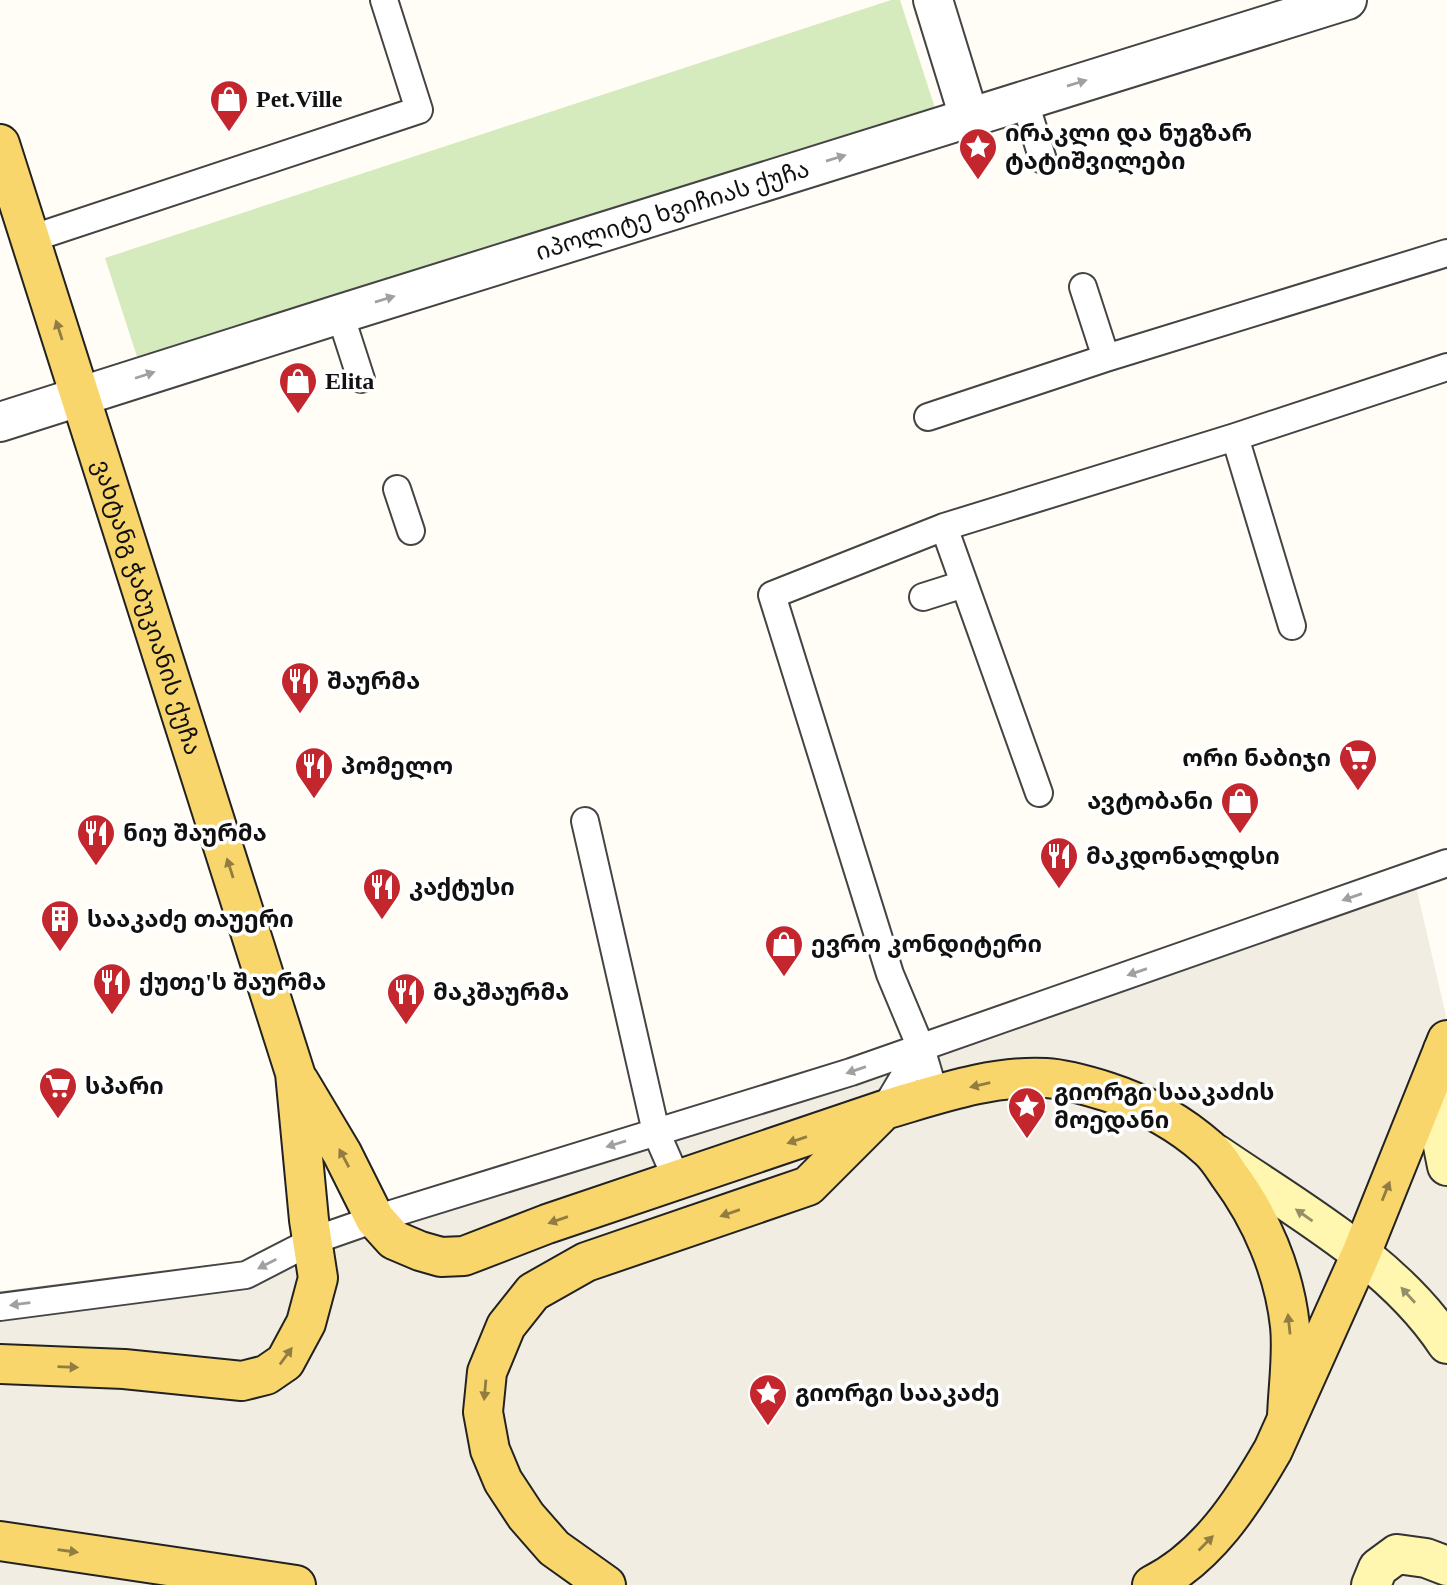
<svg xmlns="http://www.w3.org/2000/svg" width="1447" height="1585" font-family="'Times New Roman','Noto Sans Georgian',serif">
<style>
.green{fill:#d5ebbd}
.plaza{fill:#f1ede2}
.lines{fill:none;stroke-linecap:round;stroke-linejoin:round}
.service-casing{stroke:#444;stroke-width:30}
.minor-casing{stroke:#444;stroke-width:42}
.secondary-casing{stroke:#333;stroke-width:42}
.primary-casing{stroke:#222;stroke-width:42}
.service{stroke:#fff;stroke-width:26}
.minor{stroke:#fff;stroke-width:38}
.secondary{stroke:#fff6b0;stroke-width:38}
.primary{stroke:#f9d66b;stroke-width:38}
.oneway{fill:#a0a0a0}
.oneway2{fill:#917d42}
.oneway3{fill:#948f68}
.labels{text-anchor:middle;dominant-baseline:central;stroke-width:7;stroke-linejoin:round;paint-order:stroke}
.poi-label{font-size:24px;font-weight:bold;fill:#111;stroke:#fff;text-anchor:start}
.street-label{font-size:24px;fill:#111;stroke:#fff}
</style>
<rect width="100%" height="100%" fill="#fffdf5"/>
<path class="green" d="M891,0H900L935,108L141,369L105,258Z"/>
<path class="plaza" d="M1411,865L1447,1020V1585H0V1291L256,1259Z"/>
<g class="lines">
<defs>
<path id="service" d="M1024,99L1043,160
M30,239L419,110L384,0
M1083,287L1106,358
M340,314L361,379
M928,417L1106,358L1447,253
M1235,437L1292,626
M397,489L411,531
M944,527L1039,793
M923,597L964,584
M585,821L656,1132L677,1180
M935,1095L921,1048L890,974L772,595L944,527L1235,437L1447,367
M884,1110L921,1048
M0,1307L246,1275L312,1241L375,1219L851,1072L1447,863"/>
<g id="minor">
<path d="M933,0L969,117"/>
<path id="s1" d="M0,422L340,314L1347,0"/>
</g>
<path id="secondary" d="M1443,1050L1442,1141L1447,1166
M1216,1154C1296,1209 1393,1262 1447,1344
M1371,1585L1378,1568L1397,1554L1426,1558L1447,1566"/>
<g id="primary">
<path id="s2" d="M0,144L295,1073L309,1220L318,1278L306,1323L285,1362L266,1375L242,1381L124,1369L0,1364"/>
<path d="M299,1081L342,1153L375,1219L394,1240L420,1251L441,1257L464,1256L547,1224L884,1110C936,1095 991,1075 1046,1078C1066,1079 1089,1086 1108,1092C1145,1104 1180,1123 1209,1149C1217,1156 1223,1166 1229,1175C1261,1218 1284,1271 1290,1326C1293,1355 1288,1387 1287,1417"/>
<path d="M0,1541L296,1585"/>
<path d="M606,1585L554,1548L526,1516L503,1481L490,1450L483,1412L487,1372L506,1326L533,1292L586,1262L808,1186L879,1115"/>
<path d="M1152,1585C1207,1558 1243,1502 1273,1450L1361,1254L1447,1040"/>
</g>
</defs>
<use href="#service" class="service-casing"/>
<use href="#minor" class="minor-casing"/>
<use href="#secondary" class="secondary-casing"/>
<use href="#primary" class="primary-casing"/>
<use href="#service" class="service"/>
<use href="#minor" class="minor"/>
<use href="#secondary" class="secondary"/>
<use href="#primary" class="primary"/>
</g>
<defs><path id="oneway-solid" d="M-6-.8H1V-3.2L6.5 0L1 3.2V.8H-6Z" transform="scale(1.75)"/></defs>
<g class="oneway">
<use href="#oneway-solid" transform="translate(1077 83) rotate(-17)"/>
<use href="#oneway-solid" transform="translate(836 158) rotate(-17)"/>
<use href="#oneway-solid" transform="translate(385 299) rotate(-17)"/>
<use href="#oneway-solid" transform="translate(145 375) rotate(-18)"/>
<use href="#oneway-solid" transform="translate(1352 897) rotate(161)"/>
<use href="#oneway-solid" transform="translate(1137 972) rotate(161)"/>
<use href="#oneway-solid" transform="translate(856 1070) rotate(161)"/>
<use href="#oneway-solid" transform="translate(616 1144) rotate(163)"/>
<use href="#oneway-solid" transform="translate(267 1264) rotate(153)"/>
<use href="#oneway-solid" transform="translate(20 1304) rotate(173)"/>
</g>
<g class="oneway2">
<use href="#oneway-solid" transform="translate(59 330) rotate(-108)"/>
<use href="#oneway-solid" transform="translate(230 868) rotate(-108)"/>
<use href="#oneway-solid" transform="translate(980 1085) rotate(167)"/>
<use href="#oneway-solid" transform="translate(797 1140) rotate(161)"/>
<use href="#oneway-solid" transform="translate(344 1158) rotate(-118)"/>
<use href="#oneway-solid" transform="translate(1386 1191) rotate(-68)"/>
<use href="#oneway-solid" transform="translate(730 1213) rotate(161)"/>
<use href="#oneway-solid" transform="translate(558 1220) rotate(161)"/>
<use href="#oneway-solid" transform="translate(1289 1324) rotate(-96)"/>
<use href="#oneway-solid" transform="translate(286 1356) rotate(-54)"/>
<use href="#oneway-solid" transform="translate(68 1367) rotate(2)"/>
<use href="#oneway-solid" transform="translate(485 1390) rotate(95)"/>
<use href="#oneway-solid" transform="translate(1206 1543) rotate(-45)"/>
<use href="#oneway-solid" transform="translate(68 1551) rotate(8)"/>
</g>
<g class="oneway3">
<use href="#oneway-solid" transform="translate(1304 1215) rotate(-145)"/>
<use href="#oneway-solid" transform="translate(1408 1295) rotate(-132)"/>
</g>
<defs>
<symbol id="shop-pin" viewBox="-11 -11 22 30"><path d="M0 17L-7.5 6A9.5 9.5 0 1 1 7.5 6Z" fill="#c4262e" stroke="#fff"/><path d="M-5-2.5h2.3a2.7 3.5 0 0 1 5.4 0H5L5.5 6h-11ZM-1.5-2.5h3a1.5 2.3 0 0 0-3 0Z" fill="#fff"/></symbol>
<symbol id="sight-pin" viewBox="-11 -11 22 30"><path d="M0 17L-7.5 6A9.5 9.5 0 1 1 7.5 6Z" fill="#c4262e" stroke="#fff"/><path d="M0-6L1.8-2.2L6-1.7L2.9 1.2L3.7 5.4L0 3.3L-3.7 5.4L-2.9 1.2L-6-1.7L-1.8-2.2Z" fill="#fff"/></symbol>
<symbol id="restaurant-pin" viewBox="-11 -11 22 30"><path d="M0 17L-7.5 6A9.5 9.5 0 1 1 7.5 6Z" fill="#c4262e" stroke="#fff"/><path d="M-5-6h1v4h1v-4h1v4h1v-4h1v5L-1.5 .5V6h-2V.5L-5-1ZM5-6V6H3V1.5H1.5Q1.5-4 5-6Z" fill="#fff"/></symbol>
<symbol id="supermarket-pin" viewBox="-11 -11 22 30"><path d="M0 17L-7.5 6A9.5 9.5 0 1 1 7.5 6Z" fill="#c4262e" stroke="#fff"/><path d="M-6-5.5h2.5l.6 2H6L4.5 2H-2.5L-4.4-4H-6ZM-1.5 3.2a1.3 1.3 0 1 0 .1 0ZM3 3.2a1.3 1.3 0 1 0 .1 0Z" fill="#fff"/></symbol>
<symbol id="building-pin" viewBox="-11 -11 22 30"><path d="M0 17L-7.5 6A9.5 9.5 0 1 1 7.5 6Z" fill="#c4262e" stroke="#fff"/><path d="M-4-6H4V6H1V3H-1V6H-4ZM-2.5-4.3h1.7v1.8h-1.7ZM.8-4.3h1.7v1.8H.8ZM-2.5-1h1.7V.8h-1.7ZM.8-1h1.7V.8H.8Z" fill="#fff"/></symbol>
</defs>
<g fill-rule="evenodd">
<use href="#shop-pin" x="207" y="77" width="44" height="60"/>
<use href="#sight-pin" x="956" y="125" width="44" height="60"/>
<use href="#shop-pin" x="276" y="359" width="44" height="60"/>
<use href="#restaurant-pin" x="278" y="659" width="44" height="60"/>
<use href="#supermarket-pin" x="1336" y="736" width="44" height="60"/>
<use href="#restaurant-pin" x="292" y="744" width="44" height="60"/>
<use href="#shop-pin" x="1218" y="779" width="44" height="60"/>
<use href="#restaurant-pin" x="74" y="811" width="44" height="60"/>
<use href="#restaurant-pin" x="1037" y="834" width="44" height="60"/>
<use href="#restaurant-pin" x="360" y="865" width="44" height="60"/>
<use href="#building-pin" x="38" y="897" width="44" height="60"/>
<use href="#shop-pin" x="762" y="922" width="44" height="60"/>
<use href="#restaurant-pin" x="90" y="960" width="44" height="60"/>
<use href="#restaurant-pin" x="384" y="970" width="44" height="60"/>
<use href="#supermarket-pin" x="36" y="1064" width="44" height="60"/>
<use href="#sight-pin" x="1005" y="1084" width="44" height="60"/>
<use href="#sight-pin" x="746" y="1371" width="44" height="60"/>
</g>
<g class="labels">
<g class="poi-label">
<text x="256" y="99">Pet.Ville</text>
<text x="1005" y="133">ირაკლი და ნუგზარ<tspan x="1005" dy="28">ტატიშვილები</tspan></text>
<text x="325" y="381">Elita</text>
<text x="327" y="681">შაურმა</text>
<text x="1331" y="758" text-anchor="end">ორი ნაბიჯი</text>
<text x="341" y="766">პომელო</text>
<text x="1213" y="801" text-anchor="end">ავტობანი</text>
<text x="123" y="833">ნიუ შაურმა</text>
<text x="1086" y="856">მაკდონალდსი</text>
<text x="409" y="887">კაქტუსი</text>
<text x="87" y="919">სააკაძე თაუერი</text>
<text x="811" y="944">ევრო კონდიტერი</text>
<text x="139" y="982">ქუთე'ს შაურმა</text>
<text x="433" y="992">მაკშაურმა</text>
<text x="85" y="1086">სპარი</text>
<text x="1054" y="1092">გიორგი სააკაძის<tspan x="1054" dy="28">მოედანი</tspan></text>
<text x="795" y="1393">გიორგი სააკაძე</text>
</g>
<g class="street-label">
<text stroke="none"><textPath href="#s1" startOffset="705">იპოლიტე ხვიჩიას ქუჩა</textPath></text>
<text stroke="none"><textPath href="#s2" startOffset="486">ვახტანგ ჭაბუკიანის ქუჩა</textPath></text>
</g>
</g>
</svg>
